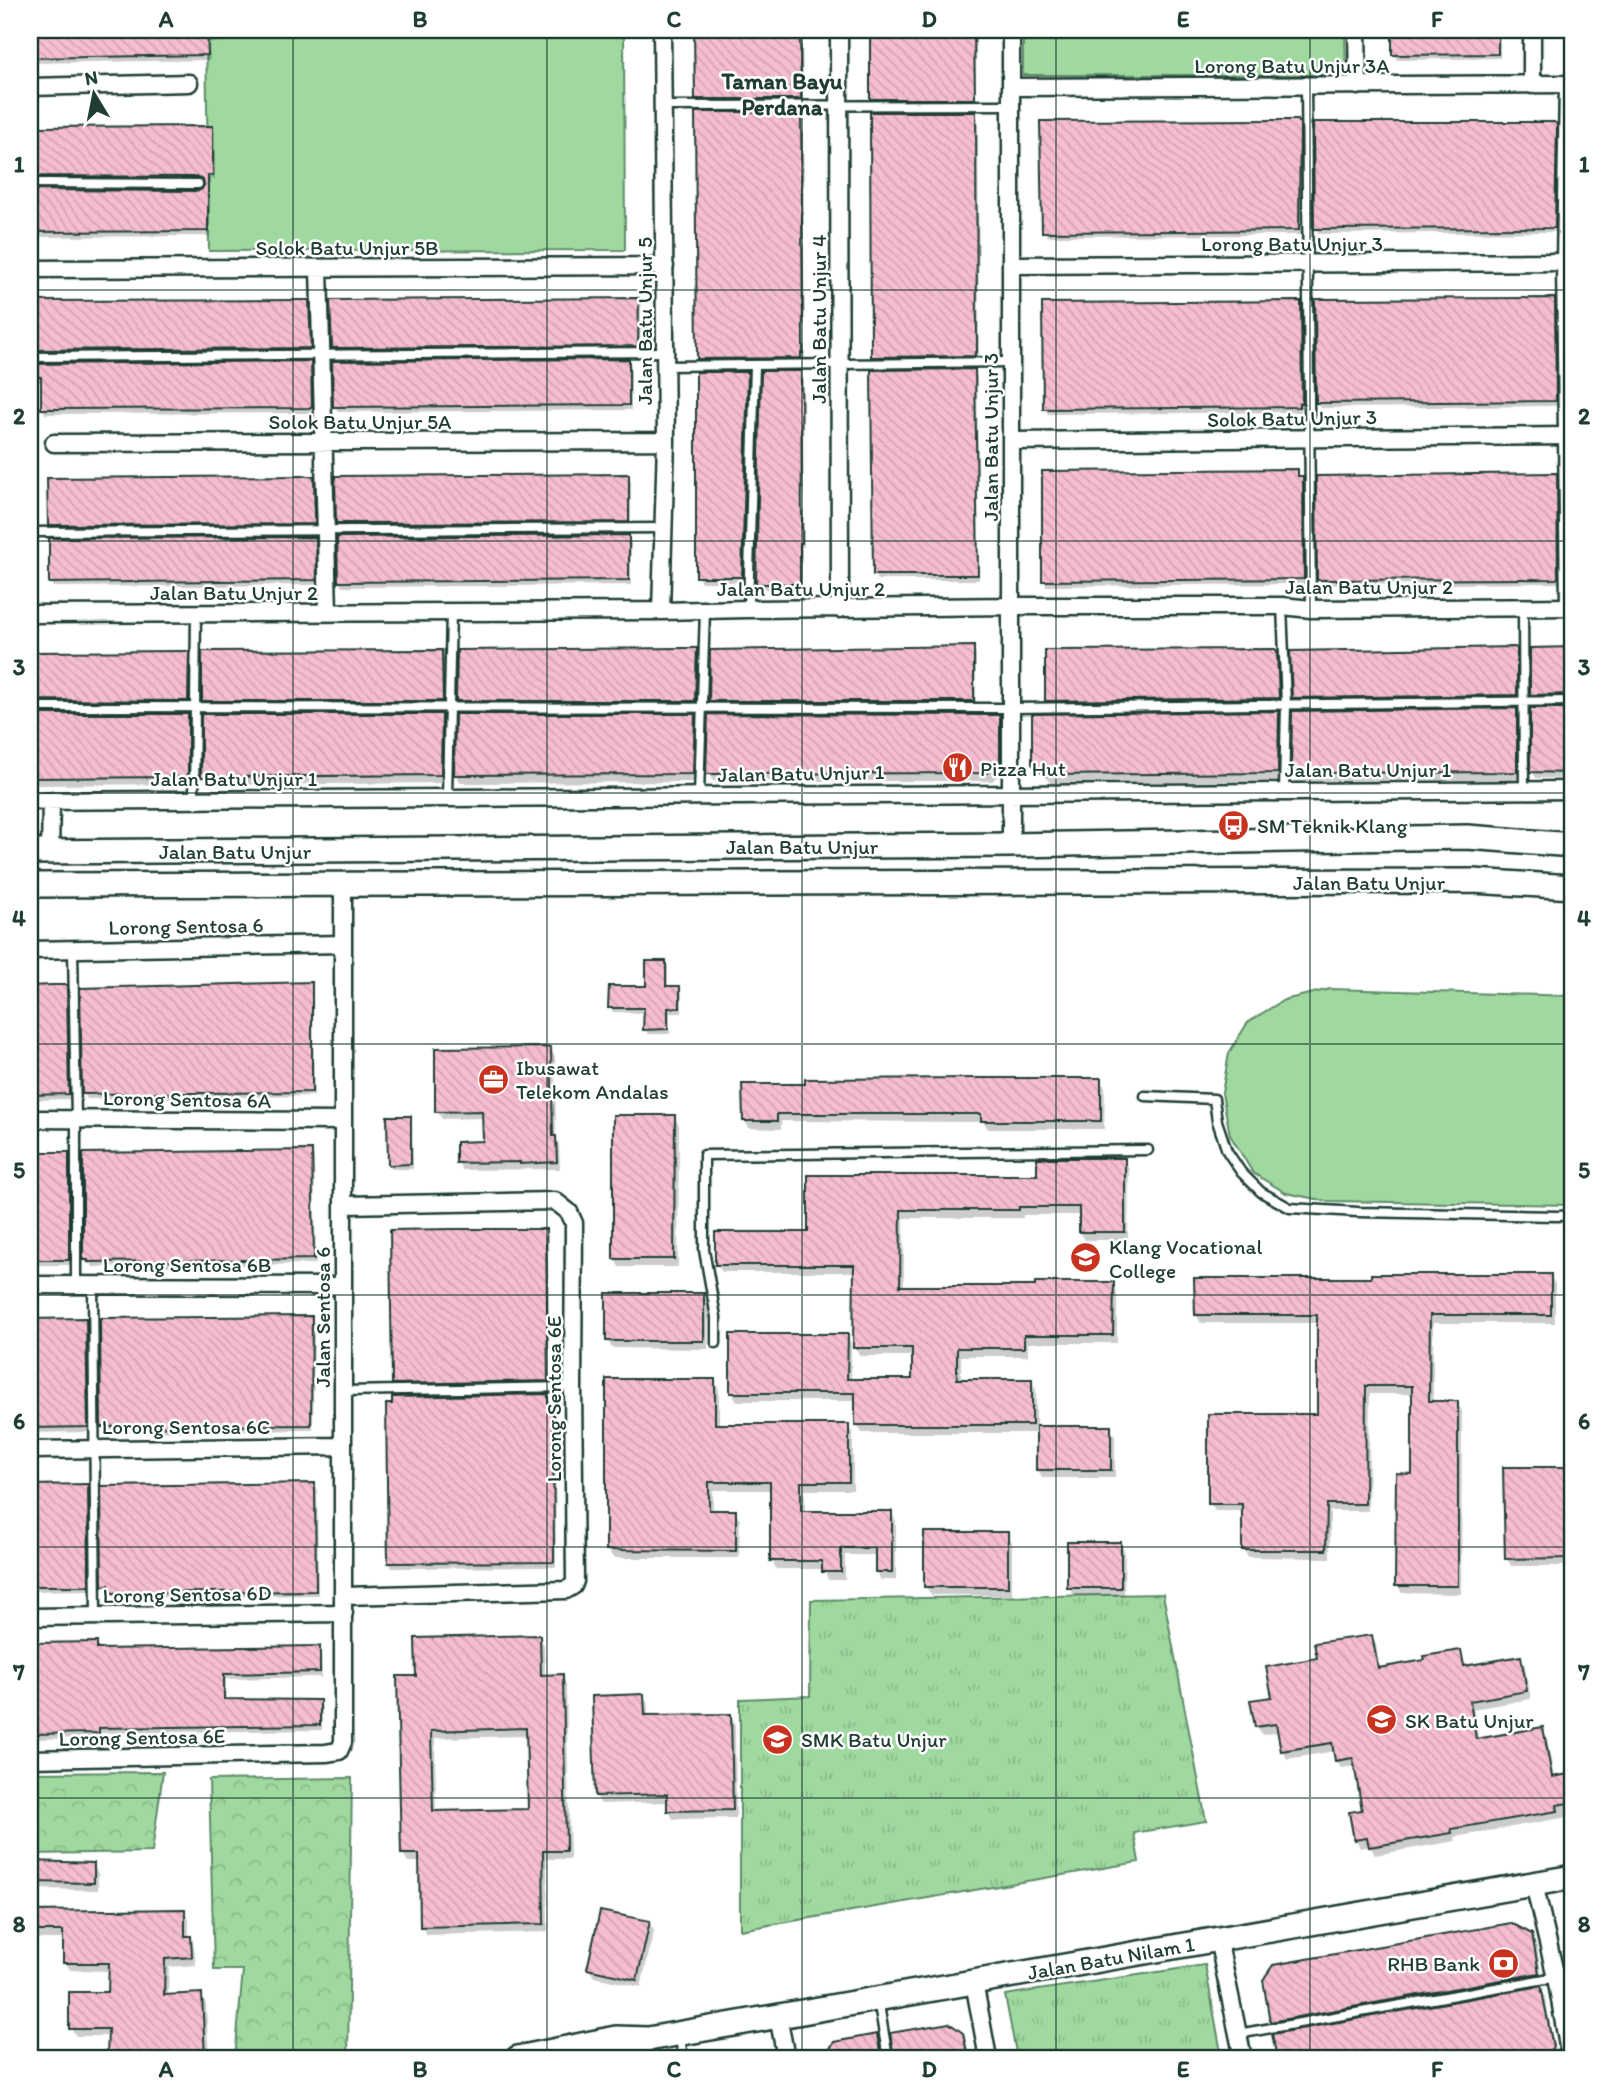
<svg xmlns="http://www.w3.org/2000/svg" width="1603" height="2088" font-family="Itim,sans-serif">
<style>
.grass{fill:url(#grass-tufts);stroke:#5f8b6a;stroke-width:2}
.forest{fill:url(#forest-crowns);stroke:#5f8b6a;stroke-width:2}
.park{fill:#9fd99f;stroke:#5f8b6a;stroke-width:2}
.shadow{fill:#0003;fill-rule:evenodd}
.building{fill:url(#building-back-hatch);stroke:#1f3d34;stroke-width:2;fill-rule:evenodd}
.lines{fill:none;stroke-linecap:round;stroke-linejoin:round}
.lane-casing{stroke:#1f3d34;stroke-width:13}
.street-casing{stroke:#1f3d34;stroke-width:21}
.secondary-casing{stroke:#1f3d34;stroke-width:28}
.lane{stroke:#fff;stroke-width:8}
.street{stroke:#fff;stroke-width:16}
.secondary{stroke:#fff;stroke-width:23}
.grid{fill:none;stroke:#1f3d34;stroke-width:2;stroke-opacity:0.55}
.labels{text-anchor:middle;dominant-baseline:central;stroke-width:5;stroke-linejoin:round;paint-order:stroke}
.street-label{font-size:21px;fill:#1f3d34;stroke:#fff}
.poi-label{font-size:21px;fill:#1f3d34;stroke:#fff;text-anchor:start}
.neighbourhood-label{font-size:23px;font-weight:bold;fill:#1f3d34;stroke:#fff}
.neatline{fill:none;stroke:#1f3d34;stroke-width:2.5}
.grid-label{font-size:23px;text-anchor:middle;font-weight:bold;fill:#1f3d34}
</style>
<defs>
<pattern id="grass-tufts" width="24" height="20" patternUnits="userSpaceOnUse" patternTransform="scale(1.75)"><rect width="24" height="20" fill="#9fd99f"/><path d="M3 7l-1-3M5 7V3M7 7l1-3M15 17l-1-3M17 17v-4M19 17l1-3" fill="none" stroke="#88bb8a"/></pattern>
<pattern id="forest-crowns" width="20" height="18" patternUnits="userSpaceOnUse" patternTransform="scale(1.75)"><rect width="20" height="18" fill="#9fd99f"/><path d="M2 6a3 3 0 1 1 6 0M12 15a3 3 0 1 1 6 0" fill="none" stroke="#88bb8a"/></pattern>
<pattern id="building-back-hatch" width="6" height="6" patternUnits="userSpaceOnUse" patternTransform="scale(1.75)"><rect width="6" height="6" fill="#f6bdd1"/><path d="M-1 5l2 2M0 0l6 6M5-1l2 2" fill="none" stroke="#d2a3b4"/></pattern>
</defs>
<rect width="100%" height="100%" fill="#fff"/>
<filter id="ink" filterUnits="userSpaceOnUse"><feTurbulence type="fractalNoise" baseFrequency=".0143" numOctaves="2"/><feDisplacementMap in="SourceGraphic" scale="14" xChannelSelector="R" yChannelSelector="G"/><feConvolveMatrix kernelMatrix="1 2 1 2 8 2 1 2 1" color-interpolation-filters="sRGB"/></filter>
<g filter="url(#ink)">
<path class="grass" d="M1163,1594L1206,1821L1134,1833L1139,1862L740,1930V1699L810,1696L811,1600Z
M1205,1965L1222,2058H1017L1005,1995Z"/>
<path class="forest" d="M163,1772L152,1852L30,1854V1773Z
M352,1778L348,2057L235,2058L243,1970H214L209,1780Z"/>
<path class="park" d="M206,30H624L625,250L209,251Z
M1023,30H1345L1346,75H1023Z
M1330,989L1573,996V1205L1326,1201L1286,1193L1253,1173L1230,1135L1222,1093L1229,1053L1248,1022L1284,1000Z"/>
<path class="shadow" d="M30,30H218L219,42L209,43L210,60L30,63Z
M696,30H802L803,104L699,103L696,98Z
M871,30H976V103H875L872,98Z
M1394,30H1500V58L1397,60L1394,55Z
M1569,30H1573V61L1569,56Z
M975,113L978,119L979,356L977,357V361L876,362L873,357Z
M800,114L803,119L805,358H803V363L702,364L699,359Z
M1299,124L1302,129L1301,235L1047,236L1044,231Z
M1556,126L1559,131L1557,232L1319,234L1316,229Z
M1572,126H1573V233L1570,227Z
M30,128H212L215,133V179H210V236L30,237V191L198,192L203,191L207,184L202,182L33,181L30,183Z
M1554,299L1557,305L1558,406L1320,408L1317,402Z
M1570,299H1573V403L1572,400Z
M638,300L641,305L640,350L336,353L333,348Z
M308,302L311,307L312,353L30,358V303Z
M1300,303L1303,308L1304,408H1301V412L1048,414L1045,409Z
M628,361L631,366V410L338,412L335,407Z
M310,363L313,368L314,413L45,414L43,409L42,382H30V366L32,368Z
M974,371L977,376L979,580H878L875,575Z
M747,373L750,378L744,582H701L698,577Z
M800,373L803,378L804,532V547H802V589H761L758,584Z
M1297,471L1305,483L1306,584L1046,586L1044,580Z
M1556,475L1559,480L1560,583L1322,585L1319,580Z
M1572,475H1573V577Z
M628,476L631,481V526L341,528L338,523L337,478Z
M313,477L316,482L317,528L53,530L50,525Z
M628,537L631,542V585L342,587L339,581Z
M315,539L317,544L319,585L53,587L50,582Z
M973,648L976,653V706H713L710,701Z
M1532,649H1573V701L1536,702L1532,695Z
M696,650L699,655L697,706H460L457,700Z
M1516,650L1519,655V700L1297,703L1294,697Z
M441,652L444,657V705H206L203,700Z
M1276,652L1279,658L1281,703L1050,706L1047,701Z
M188,653L192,660V707L30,709V654Z
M1573,709V779L1536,778L1532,771V710Z
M1516,710L1521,718V780L1297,781L1293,773Z
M1278,713L1283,721L1282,781L1051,783L1039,772L1033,763Z
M30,715H187L191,723V784L30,785Z
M441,716L446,724L445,783L207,785L203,777Z
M694,716L699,724L697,782L461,783L456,775Z
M999,716L1004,725V771L992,781H713L708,773Z
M665,962L668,967V988H679L682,993V1013H670V1034H648L645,1029V1013L613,1012L610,1007L648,987Z
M311,984L313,989L314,1096L87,1099L84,1094Z
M30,987H66L69,992L71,1099L30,1100Z
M550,1049L555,1056L556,1139L559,1145L560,1169L462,1170L458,1162L485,1143L484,1118L442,1119L437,1111Z
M1100,1080L1105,1088L1104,1129H988L984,1122L781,1121V1129L749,1128L744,1120V1086Z
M674,1116L679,1125L678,1267H619L615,1259Z
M410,1117L412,1122L413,1169H392L389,1164Z
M311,1151L314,1157L316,1264L93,1267L91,1264H87L84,1259Z
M30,1154H68L71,1159V1265H30Z
M1124,1160L1129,1168L1128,1240H1085L1080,1232V1215H1023V1218H904V1288H1037L1113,1284L1117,1292V1343H1028V1356H961V1381H1031L1036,1389V1427H1110L1115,1436V1478H1042L1038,1469V1433H862L857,1424V1401H736L732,1392L847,1336L851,1344V1380H914V1356H860L855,1347V1272H722L717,1264L810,1234V1177H1038Z
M545,1231L548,1236L550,1386L396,1388L394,1383Z
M1550,1275L1555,1284V1323H1433V1403H1457L1462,1411L1461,1594L1402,1593L1397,1585L1413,1476V1394H1370L1368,1511H1330V1558L1248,1557L1243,1549L1244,1511H1215L1210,1503L1319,1415V1323H1201L1196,1315L1372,1280Z
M703,1295L708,1303V1349L612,1348L607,1340Z
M311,1318L314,1323L313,1430L106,1432L103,1427Z
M86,1320L89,1325L90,1432L30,1433V1321Z
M714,1381L719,1389V1426H848L853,1434V1490H805V1513H891L896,1521V1580H881L876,1572V1555H845V1580H828L824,1569H776L772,1560V1490H713V1512H735L740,1520L739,1558H613L608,1550Z
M547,1396L550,1405L555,1410L556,1567L392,1568L389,1563Z
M1505,1469H1573V1566H1511L1507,1558Z
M314,1485L317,1490L318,1595L114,1598L111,1590H107L104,1585Z
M30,1486H87L90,1491L91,1590L30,1591Z
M1007,1534L1012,1542V1595H931L926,1587Z
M1120,1543L1125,1552L1124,1595L1074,1596L1069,1587Z
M539,1637L544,1645L545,1676H562L566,1684L570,1859H547L548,1932L427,1935L422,1927L421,1862H408L403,1854L418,1678ZM528,1736L529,1810L436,1813L435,1738Z
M1371,1637L1376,1645L1380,1670L1427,1662L1460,1651L1466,1667L1520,1658L1525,1666L1531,1699L1473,1709L1479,1740L1542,1729L1547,1737L1554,1778H1573V1816L1455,1837L1456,1841L1375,1855L1370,1846L1360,1848L1356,1839L1364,1811L1356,1766L1341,1768L1336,1760L1335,1751L1287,1759L1283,1751L1279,1732L1262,1735L1257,1727L1274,1698L1319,1660Z
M96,1644L100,1650L319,1648L321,1653L322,1677L226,1679V1701L319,1702L322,1707V1730L100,1733V1738L30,1739V1645Z
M643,1696L648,1704V1717L730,1716L735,1724L736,1818L673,1819L669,1810L668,1802L601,1804L596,1796Z
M30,1863L93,1865L98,1873V1890L30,1889Z
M184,1911L189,1919V1938L194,1946L196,1965L169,1967L168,1996L201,1995L206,2004L209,2058H109V2036H76L71,2028L110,1993V1971L70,1970L65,1962V1939H30V1913Z
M649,1923L654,1931L641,1987L594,1977L589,1969Z
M1531,1935L1536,1944L1543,1981L1277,2029L1272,2021Z
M1541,1988L1545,1996L1556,2056L1554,2058H1278L1275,2036Z
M892,2034H962L967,2043L970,2058H896Z
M876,2036L881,2045L884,2058H828L827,2056Z
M60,2049L65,2058H44Z"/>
<path class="building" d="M30,30H207L208,55L30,58Z
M694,30H800L801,99H695Z
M870,30H974L975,99H870Z
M1392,30H1498V54L1392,55Z
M695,112H801L803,333V353H801V358L697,359Z
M870,112H976L977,352H975V356L871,357Z
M1281,120H1298V122H1300L1299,230L1042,232L1040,121Z
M1313,122H1554L1557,124L1555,228L1314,229Z
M1570,124H1573V228H1568Z
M213,126V175H208V231L30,232V190L198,191L202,189L204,185L203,180L198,177L30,176V127Z
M639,298L638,346L332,348L330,300Z
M1555,298L1556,401L1316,403L1315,299Z
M1568,298H1573V401H1569Z
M304,300H309L311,348L30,350V301Z
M1301,301L1302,403H1299V407L1043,409L1042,303Z
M629,359V405L333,407L332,361Z
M311,361L312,408L41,409V377H30V364Z
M975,369L978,575H873L871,370Z
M761,371H801L802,525V543H800V584H756Z
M696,372H748L742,577H696Z
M1298,469V476H1303L1304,579L1042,581V471Z
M1557,473L1558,578L1556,579L1317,580L1316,476Z
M1570,473H1573V577H1571Z
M629,474V522L336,523L335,476Z
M305,476H314L315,524L48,525L47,478Z
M629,535V580L338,582L337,537Z
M316,537L317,580L49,583V538Z
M974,646V701H709L710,650Z
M1514,647L1517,648V695L1292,698L1290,651Z
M1573,647V694L1530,695V648Z
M683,648H697L695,701H456L457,650Z
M1275,649L1277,651L1279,698L1045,701V650Z
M442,650L443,701H202V651H204Z
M186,651H189L188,701L30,700V652Z
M1517,708V772L1291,773L1292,711Z
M1530,708H1573V773L1530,772Z
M1279,711L1278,773L1044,775L1032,764V714Z
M30,714H188V777L30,778Z
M201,714H442L441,775L201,777Z
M455,714H695L693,774L454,775Z
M708,714L1000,715V762L987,773L706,774Z
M646,961H666V986H680V1008H668V1029L643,1030L644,1008H608L609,986H646Z
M312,982V1092L82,1094L80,988Z
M53,985H67L69,1094L30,1095V986Z
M551,1047L553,1136H556L557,1162L520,1164V1162L456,1163V1142L483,1141L482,1111L435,1112V1048Z
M981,1078H1101V1121H981V1114H777V1121H743L742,1084H805V1079Z
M613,1115H675L674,1259H613Z
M387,1116H411V1164L388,1165Z
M312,1150L314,1259L88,1262V1260H83V1153Z
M30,1152H69V1260H30Z
M1037,1158H1125V1232H1079V1207H1019V1210H901L900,1286H1035V1282H1114L1113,1335H1024V1348H957V1379H1032V1425H855V1393H730V1334H848L847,1379H912V1348H853L854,1265H715V1232H808V1175H1037Z
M452,1229H546L548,1381L392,1384L390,1230Z
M1371,1274H1551V1315H1430L1429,1401H1458V1586H1395L1396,1473L1412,1474V1386H1366L1365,1504H1327L1326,1550H1242V1504H1208V1414H1317V1315H1195L1194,1278H1371Z
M606,1293H704V1341H606Z
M312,1316L311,1425L101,1427L100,1318Z
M86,1318L88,1427L30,1428V1319Z
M606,1379H715V1424H849V1482H801V1511H892V1572H875V1548H841V1572H822V1561H770V1482H709V1510H736V1551L606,1550Z
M548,1394V1404H553L554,1562L388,1563L386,1404H392V1397Z
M1036,1426H1111V1470H1036Z
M1503,1467H1573V1558L1505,1559Z
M315,1483L316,1591L109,1593V1585L102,1586L101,1486Z
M88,1484L89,1586H30V1485Z
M924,1532H1008V1587H924Z
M1067,1542H1121V1588H1067Z
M540,1635L541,1675L563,1674L566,1851H543L544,1924L420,1927L419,1854H401L397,1676H416L415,1638ZM526,1728L528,1809L433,1811L431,1731Z
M1372,1635L1378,1668L1425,1660L1424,1656L1461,1650L1464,1666L1521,1656L1527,1691L1470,1701L1476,1739L1543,1727L1552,1777L1569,1774L1573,1802L1557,1805L1558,1811L1451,1829L1452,1833L1369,1847L1367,1838L1354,1840L1349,1812L1362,1810L1353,1758L1335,1761L1332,1743L1281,1751L1276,1724L1255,1727L1250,1700L1272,1697L1266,1667L1317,1658L1314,1643Z
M97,1642V1649L320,1646V1672L224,1674V1699L320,1700V1725L99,1728V1733L30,1734V1643Z
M644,1694L645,1715L731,1714L733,1810L667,1811V1794L595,1796L592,1696Z
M30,1861L94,1863V1883L30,1882Z
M185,1909V1936H191L192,1957L165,1959L164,1995L202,1993L205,2058H107L108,2029H69V1992H108L109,1963H63V1931H30V1911Z
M600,1911L650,1921L637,1980L587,1969Z
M1511,1923L1532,1934L1539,1973L1270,2022L1263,1980L1273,1965Z
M1541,1986L1553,2047L1543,2058H1277L1272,2034Z
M949,2023L963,2033L968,2058H894L890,2033Z
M877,2034L881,2058H824L834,2042Z"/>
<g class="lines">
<defs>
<path id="lane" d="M1564,84L1561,262L1565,607
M1306,85L1311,609
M663,106L1011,105
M30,183L198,184
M30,357L665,352
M665,366L1011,362
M30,532L663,528
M1282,606L1286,705L1284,791
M1523,607L1524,789
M748,609L755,365
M30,707L1011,708L1573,701
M699,795L705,610
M447,797L451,611
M194,800L196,613
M73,949L76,1119V1285
M1145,1096L1214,1099L1217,1121L1227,1151L1241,1172L1261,1192L1290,1208L1358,1212L1558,1216L1573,1215
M93,1285L96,1615
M716,1343V1317L704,1250V1155L1148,1150
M343,1391L573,1387
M878,1999L888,2058
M1238,2034L1556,1977
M680,2037L683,2058"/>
<path id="street" d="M839,30L840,609
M1357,30L1358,86
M1532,85V30
M30,87L189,83
M1011,87L1573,84
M1011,265L1573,262
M319,268L328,612
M30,269L665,266
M1011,441L1573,436
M54,443L666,441
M661,611L666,441L662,30
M30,614L661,611L748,609L1011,606H1282L1311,609L1573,607
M30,801L1573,790
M1011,845V30
M50,852L51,801
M30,950L343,944
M30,1119L343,1121
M343,1205L555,1201L569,1212L574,1223L573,1387L575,1581L573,1586L566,1590L344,1596
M30,1285L343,1286
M30,1450L343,1446
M30,1617L344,1613
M30,1759L326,1753L339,1751L343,1742V883
M1534,1884L1556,1977L1570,2058
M1218,1939L1243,2058
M974,1982L988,2058
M778,2016L786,2058"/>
<path id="secondary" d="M30,852L1011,845L1467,837L1573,845
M30,885L1473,881L1573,887
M518,2058L616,2038L648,2039L1573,1877
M616,2058L648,2039"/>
</defs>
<use href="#lane" class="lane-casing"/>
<use href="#street" class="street-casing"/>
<use href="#secondary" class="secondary-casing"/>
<use href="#lane" class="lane"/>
<use href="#street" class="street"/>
<use href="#secondary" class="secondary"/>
</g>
</g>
<path class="grid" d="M293,30V2058M547,30V2058M802,30V2058M1056,30V2058M1310,30V2058M30,290H1573M30,541H1573M30,793H1573M30,1044H1573M30,1295H1573M30,1547H1573M30,1798H1573"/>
<defs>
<symbol id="restaurant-disc" viewBox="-11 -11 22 22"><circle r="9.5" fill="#c8321e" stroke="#fff"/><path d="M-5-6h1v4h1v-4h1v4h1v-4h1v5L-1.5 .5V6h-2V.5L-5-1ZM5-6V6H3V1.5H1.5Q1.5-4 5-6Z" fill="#fff"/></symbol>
<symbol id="bus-disc" viewBox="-11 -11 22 22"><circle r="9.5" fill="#c8321e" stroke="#fff"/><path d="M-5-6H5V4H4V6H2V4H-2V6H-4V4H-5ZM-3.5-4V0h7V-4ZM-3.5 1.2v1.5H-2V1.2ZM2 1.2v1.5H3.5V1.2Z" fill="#fff"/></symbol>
<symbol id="office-disc" viewBox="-11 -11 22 22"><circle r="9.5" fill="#c8321e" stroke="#fff"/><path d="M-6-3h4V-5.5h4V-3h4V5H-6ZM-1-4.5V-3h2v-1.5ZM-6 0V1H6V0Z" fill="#fff"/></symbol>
<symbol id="school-disc" viewBox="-11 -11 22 22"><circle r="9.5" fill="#c8321e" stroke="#fff"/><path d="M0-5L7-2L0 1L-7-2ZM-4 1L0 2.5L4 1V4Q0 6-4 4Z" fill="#fff"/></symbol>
<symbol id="bank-disc" viewBox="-11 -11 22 22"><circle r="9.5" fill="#c8321e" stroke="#fff"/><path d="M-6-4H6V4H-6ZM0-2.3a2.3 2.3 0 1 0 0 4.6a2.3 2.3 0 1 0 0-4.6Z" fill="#fff"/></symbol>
</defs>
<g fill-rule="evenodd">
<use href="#restaurant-disc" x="940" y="750" width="35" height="35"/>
<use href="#bus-disc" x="1216" y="808" width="35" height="35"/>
<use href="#office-disc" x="476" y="1062" width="35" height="35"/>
<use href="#school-disc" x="1068" y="1240" width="35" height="35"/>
<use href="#school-disc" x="1364" y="1702" width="35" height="35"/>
<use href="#school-disc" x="760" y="1722" width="35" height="35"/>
<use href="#bank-disc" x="1486" y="1946" width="35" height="35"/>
</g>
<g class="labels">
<g class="street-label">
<text x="1292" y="65">Lorong Batu Unjur 3A</text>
<text x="1292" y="243">Lorong Batu Unjur 3</text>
<text x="347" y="247">Solok Batu Unjur 5B</text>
<text transform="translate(818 319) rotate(-90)">Jalan Batu Unjur 4</text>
<text transform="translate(644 321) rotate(-90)">Jalan Batu Unjur 5</text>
<text transform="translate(1292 418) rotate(-1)">Solok Batu Unjur 3</text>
<text x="360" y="421">Solok Batu Unjur 5A</text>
<text transform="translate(990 437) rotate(-90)">Jalan Batu Unjur 3</text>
<text x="1369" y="586">Jalan Batu Unjur 2</text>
<text x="801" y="588">Jalan Batu Unjur 2</text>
<text x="234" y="592">Jalan Batu Unjur 2</text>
<text x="1368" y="769">Jalan Batu Unjur 1</text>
<text transform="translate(801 773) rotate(-1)">Jalan Batu Unjur 1</text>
<text x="234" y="778">Jalan Batu Unjur 1</text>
<text x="802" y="846">Jalan Batu Unjur</text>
<text x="235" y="851">Jalan Batu Unjur</text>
<text x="1369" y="882">Jalan Batu Unjur</text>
<text transform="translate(186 926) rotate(-1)">Lorong Sentosa 6</text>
<text transform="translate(187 1099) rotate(1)">Lorong Sentosa 6A</text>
<text x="187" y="1264">Lorong Sentosa 6B</text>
<text transform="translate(322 1317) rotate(-90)">Jalan Sentosa 6</text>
<text transform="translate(553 1399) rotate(-90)">Lorong Sentosa 6E</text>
<text x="186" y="1426">Lorong Sentosa 6C</text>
<text transform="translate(187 1594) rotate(-1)">Lorong Sentosa 6D</text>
<text transform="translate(142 1737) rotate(-1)">Lorong Sentosa 6E</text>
<text transform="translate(1111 1958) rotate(-10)">Jalan Batu Nilam 1</text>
</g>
<g class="poi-label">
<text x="980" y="768">Pizza Hut</text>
<text x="1257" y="825">SM Teknik Klang</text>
<text x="516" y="1067">Ibusawat<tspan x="516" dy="24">Telekom Andalas</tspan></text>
<text x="1109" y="1246">Klang Vocational<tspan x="1109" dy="24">College</tspan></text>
<text x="1405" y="1720">SK Batu Unjur</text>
<text x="801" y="1739">SMK Batu Unjur</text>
<text x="1480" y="1963" text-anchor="end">RHB Bank</text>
</g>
<g class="neighbourhood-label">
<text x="782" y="81">Taman Bayu<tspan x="782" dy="26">Perdana</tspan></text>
</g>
</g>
<rect width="1603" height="2088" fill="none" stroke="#fff" stroke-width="77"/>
<g transform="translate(94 94) rotate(350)" stroke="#ffffff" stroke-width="5" paint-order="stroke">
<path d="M0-5L12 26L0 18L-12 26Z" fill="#1f3d34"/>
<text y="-10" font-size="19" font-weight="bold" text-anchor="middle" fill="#1f3d34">N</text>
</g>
<rect x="38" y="38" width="1526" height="2012" class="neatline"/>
<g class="grid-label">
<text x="166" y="27">A</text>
<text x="420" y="27">B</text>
<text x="674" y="27">C</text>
<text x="929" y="27">D</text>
<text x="1183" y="27">E</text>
<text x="1437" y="27">F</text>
<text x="19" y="172">1</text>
<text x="1584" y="172">1</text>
<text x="19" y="424">2</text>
<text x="1584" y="424">2</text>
<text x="19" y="675">3</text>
<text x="1584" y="675">3</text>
<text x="19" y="926">4</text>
<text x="1584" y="926">4</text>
<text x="19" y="1178">5</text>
<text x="1584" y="1178">5</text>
<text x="19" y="1429">6</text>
<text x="1584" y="1429">6</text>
<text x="19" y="1680">7</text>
<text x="1584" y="1680">7</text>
<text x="19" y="1932">8</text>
<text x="1584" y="1932">8</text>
<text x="166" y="2077">A</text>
<text x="420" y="2077">B</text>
<text x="674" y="2077">C</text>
<text x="929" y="2077">D</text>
<text x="1183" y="2077">E</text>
<text x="1437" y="2077">F</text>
</g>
</svg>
